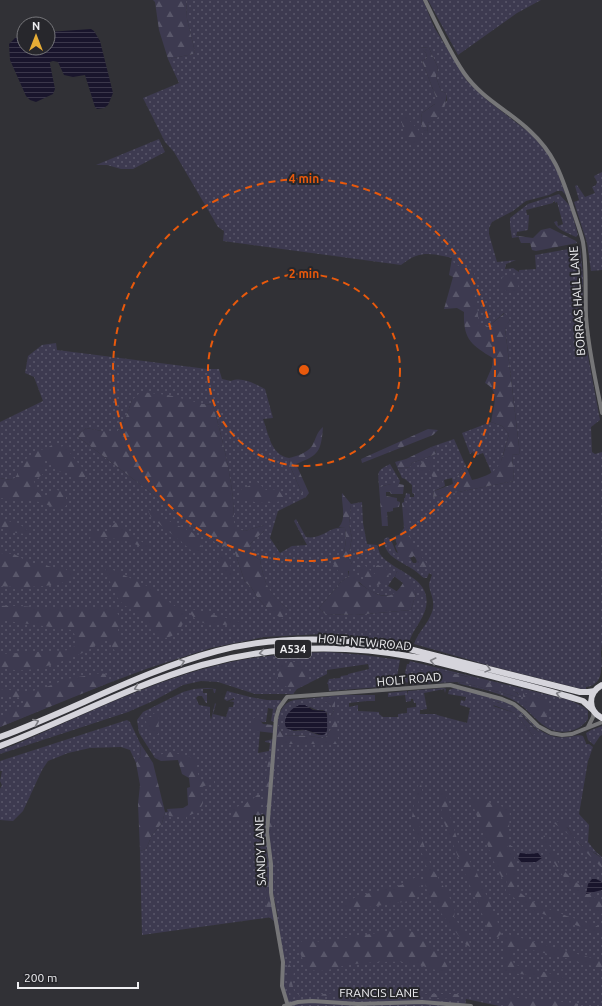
<svg xmlns="http://www.w3.org/2000/svg" width="602" height="1006" font-family="Ubuntu,sans-serif">
<style>
.grass{fill:url(#grass-dots);fill-rule:evenodd}
.forest{fill:url(#forest-firs)}
.water{fill:url(#water-rules)}
.lines{fill:none;stroke-linecap:round;stroke-linejoin:round}
.minor{stroke:#767678;stroke-width:4}
.highway{stroke:#d5d4db;stroke-width:6}
.oneway{stroke:#7e7e84}
.ring{fill:none;stroke:#e8590c;stroke-width:2;stroke-dasharray:7 5}
.labels{text-anchor:middle;dominant-baseline:central;stroke-width:4;stroke-linejoin:round;paint-order:stroke}
.shield{fill:#27272c;stroke:#b2b2b6;stroke-width:1}
.shield-label{font-size:11px;font-weight:bold;fill:#eeeef1}
.street-label{font-size:12px;fill:#eeeef1;stroke:#27272c}
.centre{fill:#e8590c;stroke:#27272c;stroke-width:2}
.ring-label{font-size:12px;text-anchor:middle;font-weight:bold;fill:#e8590c;stroke:#27272c;stroke-width:4;stroke-linejoin:round;paint-order:stroke}
</style>
<defs>
<pattern id="grass-dots" width="8" height="8" patternUnits="userSpaceOnUse"><rect width="8" height="8" fill="#3d3a50"/><path d="M2 2h.1M6 6h.1" fill="none" stroke="#59576a" stroke-width="1.8" stroke-linecap="round"/></pattern>
<pattern id="forest-firs" width="22" height="20" patternUnits="userSpaceOnUse"><rect width="22" height="20" fill="#3d3a50"/><path d="M5 1l3.5 6h-7zM16 11l3.5 6h-7z" fill="#59576a"/></pattern>
<pattern id="water-rules" width="6" height="5" patternUnits="userSpaceOnUse"><rect width="6" height="5" fill="#19152c"/><path d="M0 2.5h6" fill="none" stroke="#3b374b"/></pattern>
</defs>
<rect width="100%" height="100%" fill="#313136"/>
<path class="grass" d="M186,0H423L434,27L467,81L487,100L531,134L539,143L550,157L557,171L566,195L562,191H557L549,195L526,201L513,211L492,222L489,228V234L497,262L516,260L506,264L505,269L513,268L519,272V270L536,269L535,255L580,247L583,277L582,324L600,420L591,427L592,452L595,454L602,452V644L601,652L602,667H601C602,677 597,686 586,687V689H582L491,666L414,644C418,632 428,624 432,612C436,600 429,592 429,584C430,581 431,577 432,575L429,573L427,578H424C421,576 417,572 414,570C402,562 383,556 384,539L388,537L392,542H391L395,554L410,558L413,563H416L417,561L420,569H425L411,547L404,517V498H405L406,493L410,494V497H414V494L412,493V485L405,479L402,478L398,469L410,467L412,463L436,454L435,449L431,447L454,439L465,464L453,484L452,478L444,480L445,486L434,491L433,497L514,481L512,454L520,455L505,327L510,320L504,313L489,326H478L474,273L453,264L452,258C430,253 420,250 401,265L223,241L224,231L218,227L174,152L165,142L143,98L179,83L168,59L193,54L195,52L187,19ZM420,47L429,48L438,68L436,77L441,91L446,93L447,100L437,117L428,123L427,134C422,127 420,122 422,113L436,103V97L422,61L427,58L426,53Z
M428,0H541L517,13L458,55Z
M159,139L165,152L133,169H121L107,165H96Z
M602,172V270L591,271L587,243L574,202L579,200L575,186L577,185L585,197L595,193L592,187L596,185L597,182L594,176Z
M559,194L570,206L578,235L576,237C568,233 557,230 554,222L557,221L558,226L563,224L557,202L555,203V201L553,202V203L526,210L527,215H529L528,230L517,232L516,236H518V237L512,238L510,225V218L528,204Z
M56,343L57,350L207,369H219L222,379L231,381C242,376 255,384 265,389L273,418L263,419C269,435 271,455 289,458L290,466L302,493H309L306,497L278,511L270,538L280,553L292,546L307,545L294,521L296,519L306,537C323,540 330,525 345,528L346,540L344,553L349,576L341,582L319,608L325,614L355,615L411,610L416,593L397,571L395,577H394L388,586L398,592C381,603 363,587 352,575V564L348,557L352,538L349,524L351,504L362,502L363,523L367,544L377,545C378,548 379,551 380,554C392,572 432,576 426,607C423,621 412,630 409,643L371,638L322,634L264,637L211,648L146,669L77,695L0,727V483L13,487L27,458L16,478L10,480L0,478V422L43,401L34,377L25,373L28,356L42,345ZM132,400L213,405C224,446 235,486 234,529L245,531L264,525V531L250,544L252,555L260,560C265,585 268,593 288,609L267,608L257,597L251,587L245,582L232,544L222,547L77,436L86,428L102,431H118L126,417Z
M491,422L502,426L509,434L500,465L492,474L483,453L475,456L473,452L470,454L462,433Z
M390,464L400,481L399,484H391L379,487C378,472 376,471 390,464Z
M328,652L364,655L400,660L396,682L392,686L329,691L328,684H327L329,679L340,678L341,676L348,675V674L369,669L368,664L327,670V674L297,689L293,694H255L218,682L201,681L183,685L153,701L128,712L0,754V750L12,746C82,716 157,678 231,662C263,655 295,653 328,652Z
M410,661L569,700L584,707L588,711V719C583,726 578,729 570,731C543,737 533,710 513,700C496,691 475,688 457,683L461,682L521,698L518,693L465,676L438,670H421L418,672H409L416,682L432,683L411,685L407,682L406,683L404,677L407,664H409Z
M207,688L216,689L215,693H214L213,689H203V693H207V703H206L202,696H198L196,698L199,705L210,707V715L211,720L215,703L216,704L213,714L226,717L229,707H233L234,702L229,701L234,700V698L227,701L224,699L227,691L250,697L267,700H280L282,701L276,709L274,722L271,721L273,709L268,708L266,722H262L258,719L260,732L258,753L269,751L270,743L265,742V741L273,739L264,832L269,864L273,917L142,935L140,851L146,849L152,835L162,823L165,812L199,809L195,760L155,758L139,733L137,720L143,712L183,692L194,689Z
M444,688L446,689L445,693L444,689L424,693L427,709L420,710V714H436L437,715L467,723L470,708L460,705L461,700L465,701L466,697L448,694L449,690L454,688C472,693 498,697 513,706C526,714 533,728 547,734C553,737 560,738 568,737C573,737 578,734 583,736L586,743V744H589L593,747L588,761L579,814L589,825L588,842L596,852L602,857V859L597,854L586,849L575,840L568,828L560,825L602,867V1006H499L466,999L465,1006H288L282,986L283,962L276,917H278L273,893L268,832L271,807L275,744H338L335,716V698L325,701L330,704L334,711L331,716V729L326,737L323,738L309,736L283,735L277,724C278,714 283,702 294,700L343,695H375V701H367L349,703V707L358,705V711L379,712V714L383,717H398V714L407,713V708L416,707V703H414L413,699H411V701L406,702L405,695L388,697V693L407,691L408,695V691ZM498,702L522,715L539,732L533,734V736L515,713L493,706ZM310,707L317,710H323L327,713V731L323,735H318L306,730L293,731L286,717L288,715Z
M127,720L130,722L140,743L141,757L136,763L130,750L121,747L90,748L68,753L48,761L42,770L23,811L13,821L0,820V789L2,785L0,781L2,771H0V761Z
M602,726V735L600,736L594,745L588,740L586,733L591,730Z"/>
<path class="forest" d="M153,0H186L187,19L195,52L193,54L168,59L159,30L155,2Z
M419,47L429,48L438,68L436,77L441,91L446,93C447,102 444,112 437,118C433,120 431,121 428,123L427,135C422,127 420,122 422,113L435,104L436,97L422,61L427,58L426,53Z
M406,111L409,120L422,134C422,140 418,145 412,146L411,141L407,142L401,120Z
M550,228L576,241L577,243L536,251L532,250L530,243H521L518,236L533,238L541,230Z
M452,258L454,264L474,272L479,326H489L505,313L510,320L505,328L520,455L512,454L514,481L433,497L434,491L453,484L465,464L472,480C503,473 501,461 509,434L502,426L491,422C493,407 501,391 485,383L492,367L493,358C471,345 463,339 464,312L457,308L444,309L453,277L449,275Z
M503,276H508L520,281L516,293L507,292L501,287V281Z
M141,392L168,395L203,404L213,405C224,446 235,486 234,528L245,531L264,525V531L250,544L252,555L260,560C265,585 268,592 288,609L282,619L267,608L257,597L251,587L245,582L232,544L222,547L77,436L86,428L102,431H118L126,417L132,400Z
M323,427C321,452 319,455 296,464L309,493H302L290,466L289,458C297,456 307,453 312,446C316,439 316,433 323,427Z
M428,429L438,430L433,435L362,463L361,459Z
M53,444L60,447L67,445C68,451 73,457 77,462C82,468 88,470 85,479L79,481L68,473L56,471L53,463L50,460H44L43,462V474L34,481L37,492L45,497L57,490L61,491L66,496V506L58,509L40,502L0,498V478L10,480L15,478L27,458L37,450L46,449Z
M431,447L435,449L436,454L412,463L410,467L398,469L395,462L406,459Z
M428,459L432,462L431,467L437,472L443,483L440,486L432,476L428,468L421,472L420,465L423,461Z
M257,482L266,490L278,489L285,500C269,505 256,503 241,499L240,490Z
M391,484H399L404,485L403,494H391L390,492H386V496L397,498V501L400,502L399,507L393,508V511L387,512L388,526H382L379,487Z
M342,493L351,504L349,524L352,538L348,557L352,564V574L357,572L359,583C376,595 390,605 403,583L395,577L397,571L411,582L416,593L411,610L355,615L325,614L319,608L341,582L349,576V571H338L331,560L344,553L346,540L345,528L339,527C347,518 341,503 342,493Z
M404,502L410,504C406,519 406,533 415,547C419,554 424,559 428,566L425,569L420,570L416,559L414,556L407,560L395,554L386,542H392L396,552L398,553L395,546L397,544L396,542L395,536L399,535L404,528L402,503Z
M147,509H148C156,514 165,519 173,523C185,530 205,533 200,552H194L191,550L151,517Z
M0,520C9,520 25,525 30,533C21,535 8,532 0,527Z
M116,522L130,535L151,547L150,549L146,548L120,539L103,538L91,542L90,540L91,531H108Z
M0,553L14,554L32,564L40,563L51,567L64,568L72,574L73,577C65,588 13,588 0,586Z
M219,556C228,557 232,568 233,576C223,578 221,567 217,559V557Z
M363,564L376,575V566L378,565L388,570L389,579C381,585 374,588 365,583L363,573L358,572L357,566Z
M106,568H109L147,586L183,612C189,624 171,644 158,636C151,632 148,624 142,618C136,611 126,608 120,601C113,593 110,580 105,571Z
M0,606C26,605 52,610 78,609C94,608 98,605 115,609L119,616L120,623L118,630L121,648L119,652L116,653L107,638H104C93,652 52,666 34,669C23,671 10,671 0,667V654L71,650L77,643L76,637L72,630L0,620Z
M191,609L241,622V623C224,625 199,630 189,611Z
M289,662H299C307,668 309,673 309,683C295,690 293,691 278,682V672L281,664Z
M428,669L438,670C453,673 513,687 521,696V698L461,682L432,683L406,681V676L408,672C416,672 420,670 428,669Z
M101,673L105,674L108,681L106,684L0,727V721L5,712L22,706L25,698L0,696V689L28,692L41,689L67,679Z
M523,693L549,700L546,710L548,721C539,721 527,712 524,703C523,700 523,696 523,693Z
M335,697V715L337,719L338,744H275L277,724L283,735L309,736L323,738L326,737L331,729V716L334,711L330,704L324,701V698Z
M493,702C520,704 521,719 539,732V734H534L533,736L515,713L493,705Z
M155,713L159,716L158,734L155,736L152,734L146,722L147,718Z
M254,718H258L263,724L273,725V733L256,731L252,728L251,721Z
M140,743L153,763L165,812L162,823L152,835L146,849L140,851L138,804L140,785L136,763L141,757Z
M171,752L201,760L196,762L199,780L214,781V783L201,787L200,791L203,803C200,811 195,814 186,816V820L184,821L181,817L169,816L167,809L183,808L188,805L187,788L190,787L189,778L182,774L178,760L161,761L155,758L154,756Z
M271,757H275C274,773 272,789 274,805L270,807L269,812L274,826L271,830L273,838L268,850H267L262,837V827L267,768L269,759Z
M419,784H421L423,795L419,799L415,821L419,824L420,827V833L431,866L449,896L455,911L454,917L469,940L470,947L465,944L431,900L428,894L422,873L427,868L412,824V817L417,788Z
M440,789L446,791L448,809L458,842L476,871L497,920L501,934L497,938H494L491,936L473,891H474H472L442,817Z
M257,795H260L261,819L252,824L245,821L243,822L240,820H236L234,822C231,819 230,813 232,809L239,806L243,807L248,801H251Z
M470,797L510,809L506,886L493,860Z
M568,818L569,822L565,826C570,829 572,835 575,839C584,850 593,850 602,859V868L568,834L554,823L564,819Z
M544,835L560,866L567,874L586,891V893L590,894L602,903V914C580,904 554,865 543,843V839Z
M510,845L513,847L514,852L516,886C521,904 584,921 602,928V934L531,910L523,905L506,891L509,847Z
M269,860L274,879V888L271,899L274,921L268,916C265,897 263,878 269,860Z
M420,875V892L416,900L356,909H344L345,903L358,896L401,885Z
M402,929C420,930 433,950 445,962L449,970L448,971C437,972 427,967 416,964C398,960 373,962 354,964C339,965 321,976 306,968L299,950L301,942L303,940L310,939L320,942Z
M507,934L602,961V969L573,960L515,946C510,951 509,960 516,965L560,976L564,978L565,981L563,983C543,978 524,973 503,973L505,935Z
M286,959L294,972L292,983L294,991L300,996L291,998Z
M383,989H392L419,994H460L461,998L453,999L410,996L362,998L312,995Z
M509,997L575,1003L578,1004V1006H507L504,1004V1002Z"/>
<path class="water" d="M91,29L94,31L100,41L113,93L108,105L104,108L97,109L95,107L85,75L73,77L64,75L58,62L53,61L50,62V64L55,89L53,94L36,102L30,100L26,96L10,60L9,44L15,38L24,35V48H48V32Z
M299,705H305L313,710L325,711C328,715 327,719 327,723C329,744 315,731 305,730C298,729 293,732 286,728C282,718 290,709 299,705Z
M520,853L529,854L538,853L542,858L536,862L522,863L518,858Z
M592,879H596L602,882V890L586,894L588,884Z"/>
<g class="lines">
<path class="minor" d="M425,0C436,23 449,51 464,73C482,99 508,110 530,131C554,153 561,174 571,204C575,217 580,229 583,242C587,266 585,291 586,316C588,349 596,381 602,413
M588,727L593,717L594,711
M284,1006L298,1002L312,1001L358,1004L422,1002L471,1006
M288,1006L282,986L283,962L271,893V864L267,832L276,718L279,708L287,697L450,685L502,699L514,704L524,712L538,726L551,733L562,735L572,734L602,722"/>
<path class="highway" d="M602,685C587,693 588,711 602,718
M0,737C73,710 142,671 217,651C278,635 340,637 401,647L580,692H588L595,691
M0,746C68,720 132,685 202,665C271,646 343,644 414,657C431,660 448,665 464,669C499,678 535,687 570,697L583,701L593,710"/>
</g>
<defs><path id="oneway-chevron" d="M-2-3.5L2.5 0L-2 3.5" fill="none" stroke-width="1.6" stroke-linecap="round" stroke-linejoin="round"/></defs>
<g class="oneway">
<use href="#oneway-chevron" transform="translate(262 653) rotate(172)"/>
<use href="#oneway-chevron" transform="translate(433 661) rotate(-166)"/>
<use href="#oneway-chevron" transform="translate(182 662) rotate(-19)"/>
<use href="#oneway-chevron" transform="translate(488 669) rotate(15)"/>
<use href="#oneway-chevron" transform="translate(137 688) rotate(158)"/>
<use href="#oneway-chevron" transform="translate(559 694) rotate(-165)"/>
<use href="#oneway-chevron" transform="translate(36 722) rotate(-23)"/>
</g>
<g class="ring">
<circle cx="304" cy="370" r="96"/>
<circle cx="304" cy="370" r="191"/>
</g>
<g class="labels">
<rect class="shield" x="275" y="640" width="36" height="18" rx="3"/>
<g class="shield-label">
<text x="293" y="649">A534</text>
</g>
<g class="street-label">
<text transform="translate(577 301) rotate(-94)">BORRAS HALL LANE</text>
<text transform="translate(365 642) rotate(5)">HOLT NEW ROAD</text>
<text transform="translate(409 679) rotate(-5)">HOLT ROAD</text>
<text transform="translate(260 851) rotate(-92)">SANDY LANE</text>
<text x="379" y="992">FRANCIS LANE</text>
</g>
</g>
<circle cx="304" cy="370" r="6" class="centre"/>
<g class="ring-label">
<text x="304" y="183">4 min</text>
<text x="304" y="278">2 min</text>
</g>
<g transform="translate(36 36)"><circle r="19" fill="#27272c" stroke="#77777b"/>
<path d="M0-3L7 15L0 10L-7 15Z" fill="#e6ad36"/>
<text y="-6" font-size="11" font-weight="bold" text-anchor="middle" fill="#eeeef1">N</text>
</g>
<path d="M18 982v6h120v-6" fill="none" stroke="#eeeef1" stroke-width="2"/>
<text x="24" y="982" font-size="12" fill="#eeeef1" stroke="#27272c" stroke-width="3" paint-order="stroke">200 m</text>
</svg>
